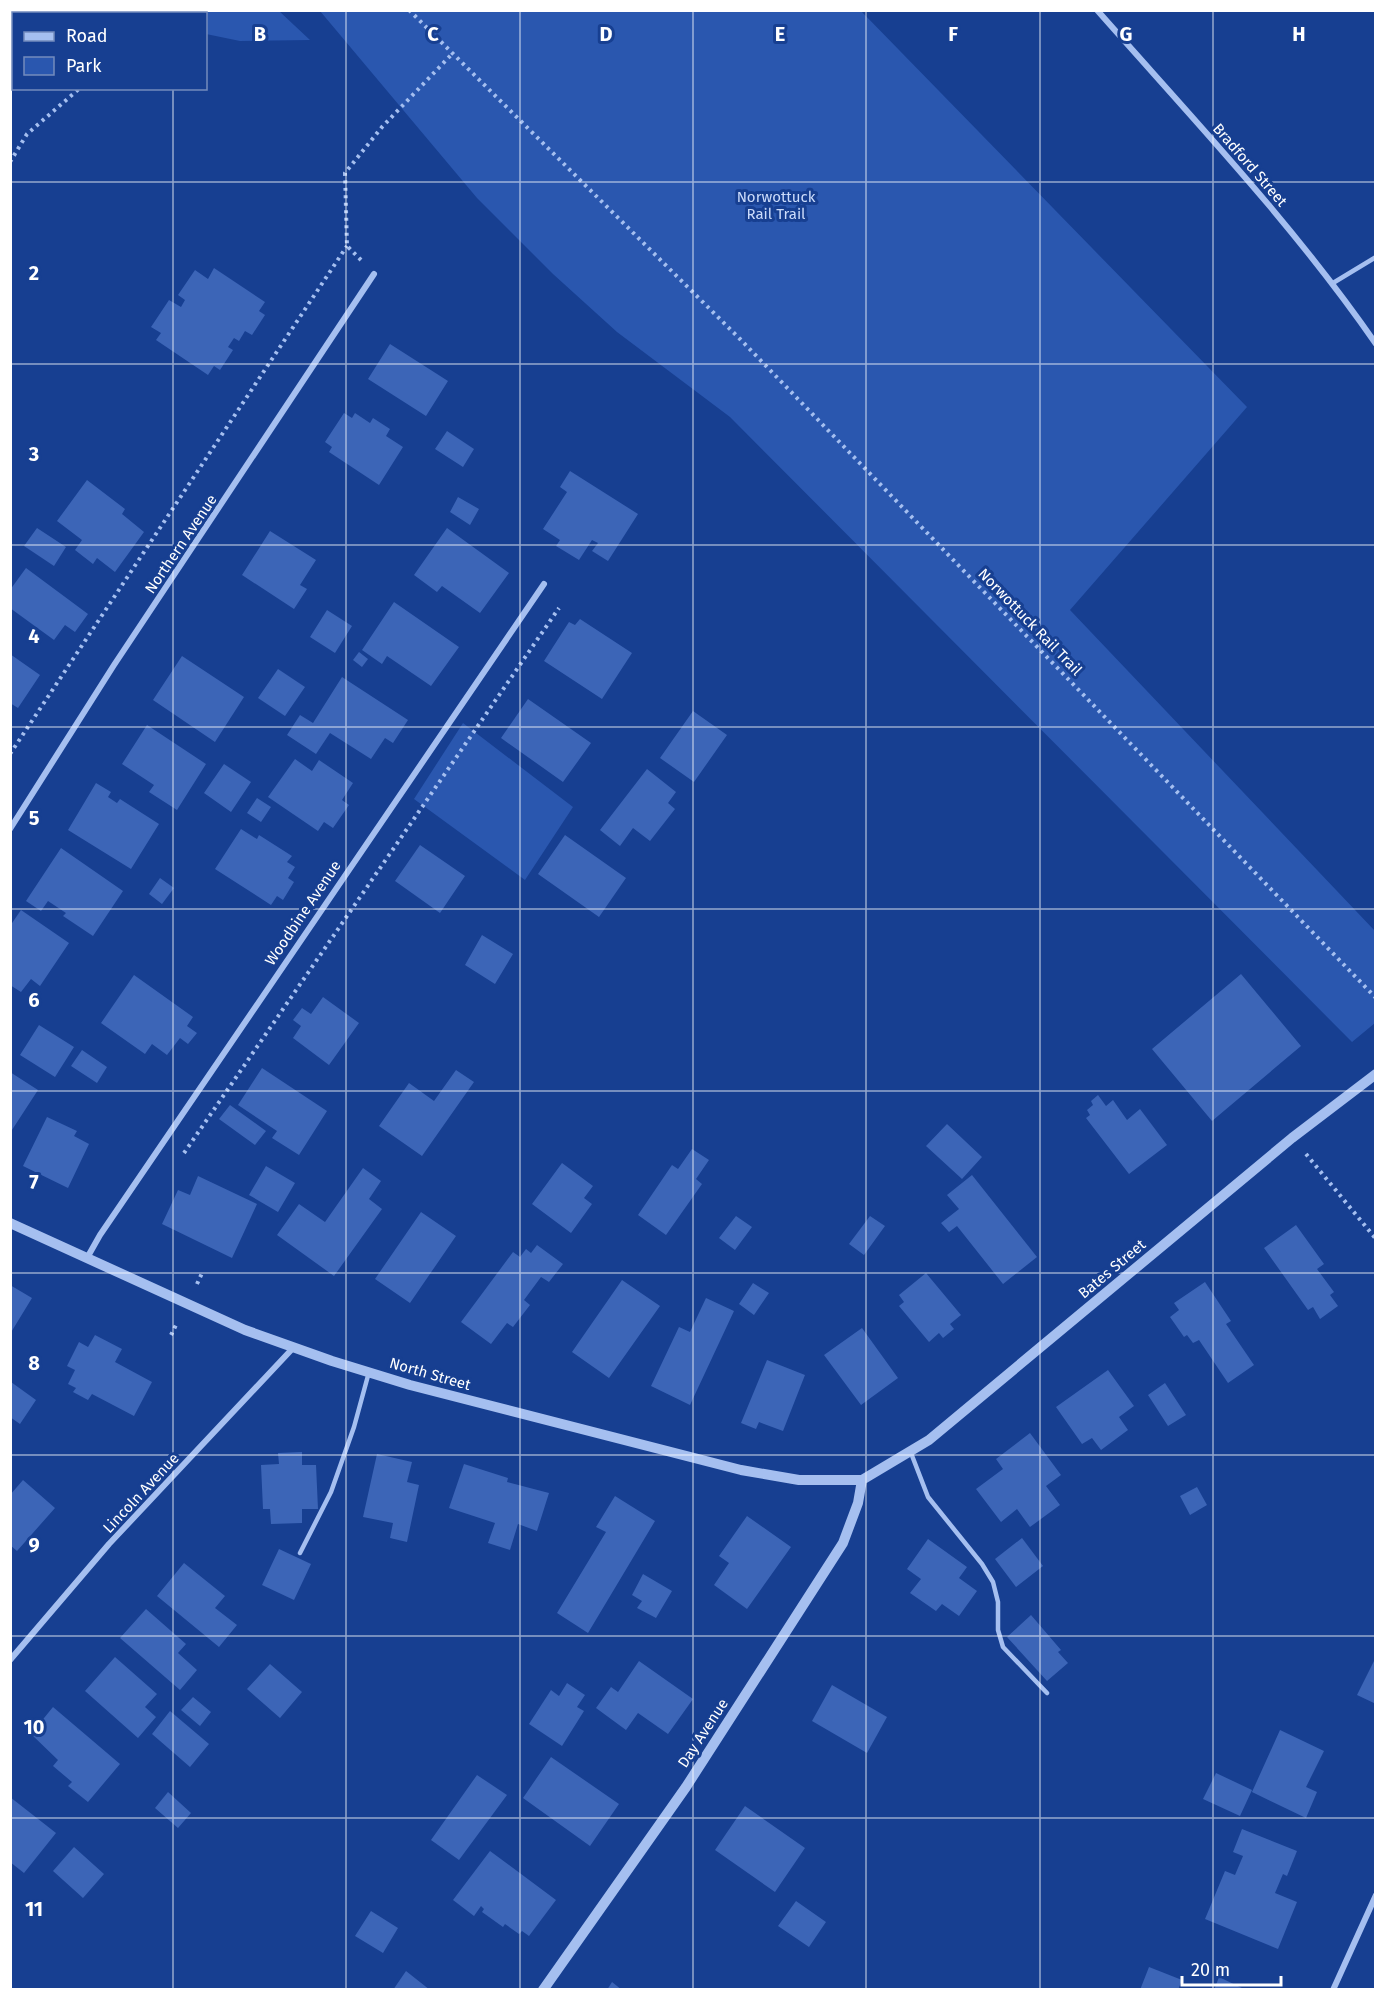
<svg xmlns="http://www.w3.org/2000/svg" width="1386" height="2000" font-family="'Fira Sans',sans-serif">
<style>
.green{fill:#2a57af}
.building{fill:#3c65b7}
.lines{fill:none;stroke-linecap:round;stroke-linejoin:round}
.path{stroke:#a5bff0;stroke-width:4;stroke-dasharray:3 4.5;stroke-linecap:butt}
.service{stroke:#a5bff0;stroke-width:4.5}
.minor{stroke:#a5bff0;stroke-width:6}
.tertiary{stroke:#a5bff0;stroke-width:10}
.grid{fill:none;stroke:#fff;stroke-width:1.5;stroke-opacity:0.55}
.labels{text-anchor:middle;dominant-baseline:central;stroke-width:6;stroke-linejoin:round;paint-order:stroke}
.street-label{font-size:15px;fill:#fff;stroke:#173f91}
.park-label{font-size:15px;fill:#ccdcfb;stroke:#173f91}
.grid-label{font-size:20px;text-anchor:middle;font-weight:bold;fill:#fff;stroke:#173f91;stroke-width:6;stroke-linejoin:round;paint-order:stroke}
</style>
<rect width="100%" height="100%" fill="#173f91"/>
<path class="green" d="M11,10L69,11L65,13L14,14L13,65L11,71Z
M92,11H279L310,40L240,41L206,34V14H107Z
M320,11H861L1247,407L1070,610L1375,931V1023L1352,1042L730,417L617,332L553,274L477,198Z
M463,723L573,807L525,880L414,799Z"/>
<path class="building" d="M214,268L265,302L259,311L265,315L252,335L245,331L239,341L234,338L228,347L233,350L220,370L214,366L208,375L156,340L161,333L151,327L169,300L181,307L185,300L178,295L195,270L208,279Z
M390,344L448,381L426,416L368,379Z
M344,413L352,418L355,413L370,423L373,418L390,429L386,436L403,447L379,485L329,452L332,447L325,442Z
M447,431L474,449L463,467L435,449Z
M570,471L638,514L608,561L592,551L598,543L592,540L579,560L556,546L560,540L543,529L567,492L560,487Z
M87,480L125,509L122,514L144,532L115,572L97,558L93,564L75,550L82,540L57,521Z
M458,497L479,509L470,525L450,512Z
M37,528L66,547L54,566L24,546Z
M447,528L509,573L480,613L442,586L437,592L414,575Z
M270,531L316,560L300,585L307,589L294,609L242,575Z
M26,568L88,614L75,632L65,625L54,640L10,608V590Z
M394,602L459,647L431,686L387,656L382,664L362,650Z
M327,610L352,626L335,653L310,637Z
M580,619L632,653L602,699L544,661L569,622L575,625Z
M359,652L368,659L362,667L353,660Z
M10,654L40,675L18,708L10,703Z
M182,656L244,697L215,742L153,700Z
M278,669L305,687L285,716L258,698Z
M342,677L408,720L393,743L385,738L371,759L330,733L316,754L287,735L300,715L313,723Z
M528,699L591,743L563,782L501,738Z
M693,711L727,735L694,782L660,758Z
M147,725L206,764L177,810L149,792L154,785L122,764Z
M295,759L312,771L319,760L353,783L342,800L349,805L333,828L324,822L318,831L268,797Z
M224,764L251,782L231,812L204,793Z
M647,769L676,792L668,803L675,809L650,841L633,828L620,846L600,830Z
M96,783L111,792L108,797L117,803L120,799L159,824L131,869L68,830Z
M257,798L271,807L261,822L247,813Z
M241,829L257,839L259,835L292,856L287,862L295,867L288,878L294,882L283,900L277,896L271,905L215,869Z
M565,835L626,878L599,917L538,874Z
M420,845L465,876L440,913L395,881Z
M61,848L123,891L93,936L63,916L66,913L48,901L41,911L26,901Z
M160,878L174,888L162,904L149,894Z
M21,910L69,943L40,986L31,979L21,992L10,985V926Z
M482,935L513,954L495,984L465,965Z
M1241,974L1301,1046L1212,1121L1152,1049Z
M134,975L193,1017L187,1026L197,1033L188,1044L180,1038L167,1055L152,1044L145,1054L101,1023Z
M323,997L359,1023L329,1065L293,1038L301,1026L293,1020L302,1008L311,1014Z
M39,1025L74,1047L55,1077L20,1055Z
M82,1050L107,1067L97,1083L71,1066Z
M262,1068L327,1111L299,1155L272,1138L277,1131L238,1105Z
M456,1070L474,1082L422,1156L379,1126L409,1083L434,1101Z
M10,1072L38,1090L10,1133Z
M1098,1095L1106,1106L1113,1100L1127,1120L1140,1109L1167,1145L1129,1174L1086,1118L1090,1115L1087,1110L1093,1105L1091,1101Z
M230,1105L266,1131L255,1145L219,1119Z
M47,1117L77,1131L74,1136L89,1144L68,1188L23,1166Z
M947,1124L982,1157L962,1179L926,1146Z
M692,1149L709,1160L696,1179L702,1184L666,1235L638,1215L672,1165L678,1169Z
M562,1163L593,1186L584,1198L592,1204L571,1233L532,1204Z
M266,1166L295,1183L278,1212L249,1195Z
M363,1168L381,1181L369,1199L382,1209L334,1276L277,1235L299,1204L325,1222Z
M972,1175L1037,1257L1003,1284L957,1226L949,1232L941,1223L959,1209L947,1195Z
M198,1176L257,1204L232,1258L162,1224L178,1190L190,1195Z
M421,1212L456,1236L410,1303L375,1279Z
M736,1216L752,1227L735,1250L719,1238Z
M870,1216L885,1226L864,1255L849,1244Z
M1296,1225L1324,1264L1317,1269L1334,1292L1330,1295L1338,1306L1320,1319L1313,1307L1308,1310L1264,1248Z
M537,1245L563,1264L549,1282L541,1277L524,1300L530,1305L513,1327L507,1323L491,1344L461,1322L513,1252L520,1257L526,1249L531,1253Z
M926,1273L961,1315L950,1324L954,1329L943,1338L939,1333L929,1342L899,1306L904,1302L899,1295Z
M622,1280L660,1306L609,1378L572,1352Z
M1205,1282L1231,1321L1226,1324L1254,1365L1228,1383L1199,1340L1193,1343L1187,1335L1184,1337L1170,1317L1179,1310L1174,1303Z
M753,1283L769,1293L754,1315L739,1304Z
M10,1285L32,1298L10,1334Z
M706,1298L734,1311L690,1405L651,1386L679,1327L690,1332Z
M862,1328L898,1378L861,1405L824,1355Z
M95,1335L122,1349L115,1362L152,1382L134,1416L92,1394L88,1400L73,1392L76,1388L68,1384L75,1370L67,1366L79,1342L88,1347Z
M767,1360L805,1375L783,1431L759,1422L756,1429L741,1423Z
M1108,1370L1134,1406L1119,1417L1128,1430L1101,1450L1092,1438L1082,1444L1056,1407Z
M11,1382L36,1400L20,1424L10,1417Z
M1165,1383L1186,1415L1168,1426L1148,1395Z
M1030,1433L1061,1475L1046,1486L1060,1505L1030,1527L1017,1509L1001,1522L976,1489L1003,1469L996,1459Z
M302,1452V1465H316L318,1509H302V1523L271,1524L270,1509H263L261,1465L279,1464L278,1453Z
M377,1454L412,1462L407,1482L419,1485L407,1542L390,1538L393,1523L363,1517Z
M464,1464L508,1478L507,1482L549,1493L537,1531L518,1524L510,1550L488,1543L495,1523L449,1508Z
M23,1480L55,1508L17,1551L10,1545V1495Z
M1197,1487L1207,1505L1190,1515L1180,1496Z
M615,1496L655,1521L588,1633L557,1613L606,1532L596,1527Z
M747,1516L791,1547L747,1609L714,1585L729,1563L719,1556Z
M1022,1538L1043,1566L1016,1587L995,1559Z
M928,1539L967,1567L959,1578L977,1591L959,1616L942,1604L936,1611L910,1593L921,1579L907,1569Z
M279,1549L311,1564L294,1600L262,1585Z
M184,1563L225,1596L215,1608L237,1625L219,1647L157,1596Z
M643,1574L672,1591L656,1618L637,1608L642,1601L632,1595Z
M146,1609L186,1644L178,1653L197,1670L180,1690L120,1638Z
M1031,1615L1061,1650L1058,1652L1068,1663L1047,1681L1007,1637Z
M115,1657L157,1694L145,1707L156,1717L138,1738L85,1691Z
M1376,1657V1704L1357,1695Z
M639,1661L693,1699L668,1734L638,1713L626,1730L596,1708L611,1687L618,1692Z
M270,1664L302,1692L280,1718L247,1689Z
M567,1683L585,1695L577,1707L584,1711L562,1746L529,1724L551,1690L559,1696Z
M832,1685L887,1717L867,1753L812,1721Z
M193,1697L211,1712L200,1726L181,1710Z
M53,1707L120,1764L88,1802L68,1786L72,1782L53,1766L58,1760L31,1734Z
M170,1711L209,1744L190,1767L152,1734Z
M1280,1730L1324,1751L1306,1787L1317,1792L1306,1818L1252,1792Z
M551,1757L619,1804L590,1846L523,1798Z
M1216,1773L1252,1790L1240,1816L1203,1799Z
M477,1775L507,1795L459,1860L431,1840Z
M168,1792L191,1813L178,1828L155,1808Z
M10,1797L56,1833L24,1873L10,1862Z
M745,1806L805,1848L775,1892L715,1850Z
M1242,1829L1297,1851L1287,1876L1283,1874L1275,1893L1297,1902L1278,1949L1205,1919L1225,1871L1235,1875L1243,1856L1233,1852Z
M74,1847L104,1874L83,1898L53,1871Z
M490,1851L556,1900L529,1936L522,1931L519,1934L505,1924L503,1927L482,1912L484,1909L481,1906L474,1916L453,1900Z
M796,1901L826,1922L809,1947L778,1926Z
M371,1911L398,1928L383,1953L355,1936Z
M1149,1967L1182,1980L1178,1990H1140Z
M406,1971L430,1990H393Z
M1219,1977L1246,1990H1214Z
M612,1982L622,1990H607Z"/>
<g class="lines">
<path class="path" d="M409,10L740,339L1376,998
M140,14L142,10
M10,162L27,134L80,88
M361,260L347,246L345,173L382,127L452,54
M10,754L347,246
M184,1153L559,608
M1306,1154L1376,1239
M197,1284L203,1271
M171,1335L177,1323"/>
<path class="service" d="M1333,283L1376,257
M911,1453L928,1497L982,1564L993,1582L998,1602V1630L1003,1647L1047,1693
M300,1553L331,1492L354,1427L369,1372"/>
<path class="minor" d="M1097,10C1193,119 1293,224 1376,344
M10,829L114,665L374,274
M87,1258L100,1235L544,584
M10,1660L109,1544L294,1347
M1333,1990L1376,1895"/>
<path class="tertiary" d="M10,1223L245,1330L332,1361L410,1385L741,1470L799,1480H862L929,1440L1292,1138L1376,1074
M543,1990L686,1787L843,1543L858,1503L862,1480"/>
</g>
<path class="grid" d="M173,10V14M346,10V1990M520,10V1990M693,10V1990M866,10V1990M1040,10V1990M1213,10V1990M173,88V1990M10,182H1376M10,364H1376M10,545H1376M10,727H1376M10,909H1376M10,1091H1376M10,1273H1376M10,1455H1376M10,1636H1376M10,1818H1376"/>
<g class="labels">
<g class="street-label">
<text transform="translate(1250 165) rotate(49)">Bradford Street</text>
<text transform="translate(181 544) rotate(-56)">Northern Avenue</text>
<text transform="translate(1030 622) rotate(46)">Norwottuck Rail Trail</text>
<text transform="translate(303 913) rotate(-56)">Woodbine Avenue</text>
<text transform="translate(1112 1269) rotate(-40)">Bates Street</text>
<text transform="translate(430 1374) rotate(16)">North Street</text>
<text transform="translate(141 1493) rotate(-47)">Lincoln Avenue</text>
<text transform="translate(703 1733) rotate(-57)">Day Avenue</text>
</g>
<g class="park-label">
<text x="776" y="197">Norwottuck<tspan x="776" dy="17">Rail Trail</tspan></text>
</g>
</g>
<g class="grid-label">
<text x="260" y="41">B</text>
<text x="433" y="41">C</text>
<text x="606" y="41">D</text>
<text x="780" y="41">E</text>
<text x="953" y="41">F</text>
<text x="1126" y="41">G</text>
<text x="1299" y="41">H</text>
<text x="34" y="280">2</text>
<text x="34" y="461">3</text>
<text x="34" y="643">4</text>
<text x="34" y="825">5</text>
<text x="34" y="1007">6</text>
<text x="34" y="1189">7</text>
<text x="34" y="1370">8</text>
<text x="34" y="1552">9</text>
<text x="34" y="1734">10</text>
<text x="34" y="1916">11</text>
</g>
<rect width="1386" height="2000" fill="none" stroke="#ffffff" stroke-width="24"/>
<rect x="12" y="12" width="195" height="78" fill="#173f91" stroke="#748cbd" stroke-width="1.5"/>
<rect x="24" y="32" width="30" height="9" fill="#a5bff0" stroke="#748cbd" stroke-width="1.5"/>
<text x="66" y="42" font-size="18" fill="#ffffff">Road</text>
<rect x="24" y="57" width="30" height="18" fill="#2a57af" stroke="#748cbd" stroke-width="1.5"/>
<text x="66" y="72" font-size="18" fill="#ffffff">Park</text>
<path d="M1182 1976v9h99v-9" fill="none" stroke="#ffffff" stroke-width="3"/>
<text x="1191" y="1976" font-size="18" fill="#ffffff" stroke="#173f91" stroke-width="4.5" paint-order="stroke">20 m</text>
</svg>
